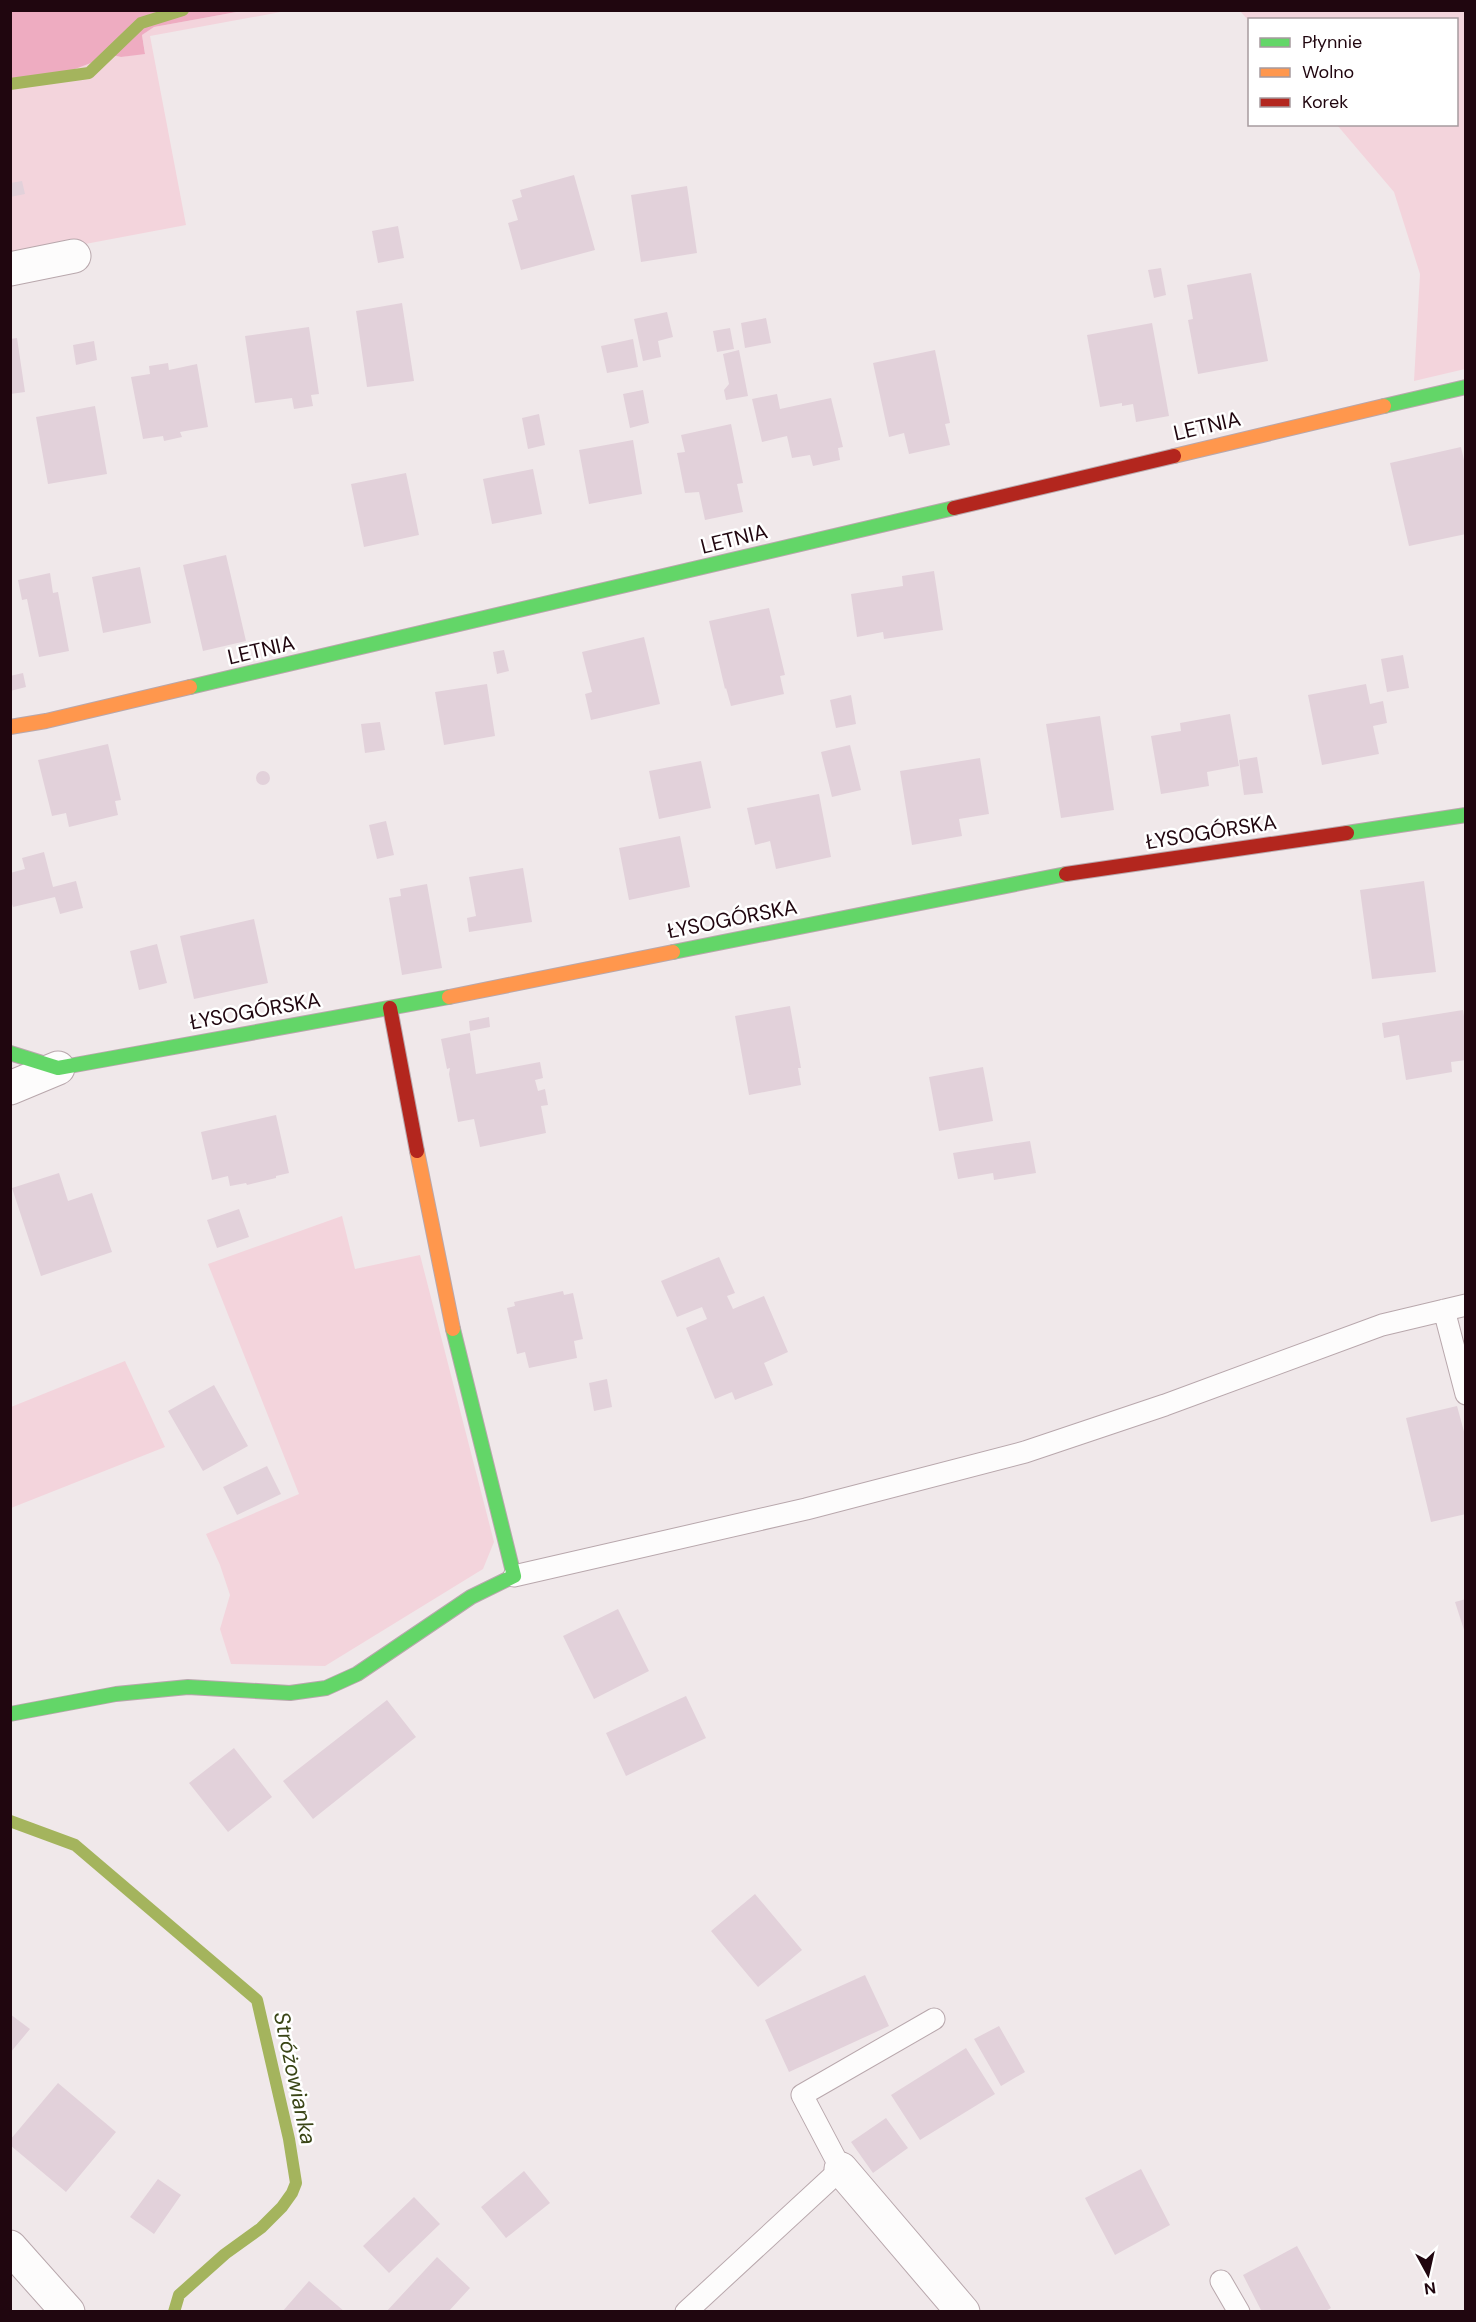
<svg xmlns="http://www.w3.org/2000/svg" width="1476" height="2322" font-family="'DM Sans',sans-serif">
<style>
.green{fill:#f3d4dc}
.forest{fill:#eeacc1}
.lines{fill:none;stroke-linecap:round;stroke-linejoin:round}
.stream{stroke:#a4b45d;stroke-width:12}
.building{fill:#e2d1da}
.lane-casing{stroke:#b8a7ac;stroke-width:23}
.street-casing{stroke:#b8a7ac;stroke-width:35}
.fast-casing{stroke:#b8a7ac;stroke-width:16}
.slow-casing{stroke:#b8a7ac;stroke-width:16}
.jam-casing{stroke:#b8a7ac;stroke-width:16}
.lane{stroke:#fdfcfc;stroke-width:21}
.street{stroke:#fdfcfc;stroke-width:33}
.fast{stroke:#63d668;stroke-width:14}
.slow{stroke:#ff974d;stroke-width:14}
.jam{stroke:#b3261e;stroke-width:14}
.labels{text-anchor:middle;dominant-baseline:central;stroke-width:5;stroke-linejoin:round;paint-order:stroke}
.street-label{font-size:21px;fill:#20060f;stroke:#fff}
.water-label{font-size:22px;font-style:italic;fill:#3a4516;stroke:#fff}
</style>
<rect width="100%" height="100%" fill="#f0e8ea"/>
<path class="green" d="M242,11H286L150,36L186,225L11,258V81L112,55L121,57L145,53L142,35L154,27Z
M1240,11H1465V369L1414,381L1420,274L1394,192L1337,125L1456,124V20L1249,21Z
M342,1216L355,1269L420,1255L494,1542L483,1569L325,1666L231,1664L220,1629L230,1595L220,1565L206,1534L299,1494L208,1264Z
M125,1361L165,1447L11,1508V1407Z"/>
<path class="forest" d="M10,11L11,10L242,11L154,27L142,35L145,54L121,57L112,55L59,75L11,81Z"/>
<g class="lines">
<path class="stream" d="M10,84L89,73L141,23L183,10
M10,1821L75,1845L257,2000L289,2139L296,2183L292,2193L282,2207L261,2228L225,2254L179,2295L174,2312"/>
</g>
<path class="building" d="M574,175L595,250L521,270L508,223L518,220L512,200L522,197L520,190Z
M22,181L25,194L10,197V183Z
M687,186L697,253L641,262L631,195Z
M398,226L404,258L378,263L372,231Z
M1161,268L1166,295L1154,298L1148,270Z
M1251,273L1268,361L1198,374L1188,320L1193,319L1187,285Z
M402,303L414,381L367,387L356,311Z
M667,312L673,337L658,341L661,357L643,361L634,319Z
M766,318L771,343L745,348L741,323Z
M1152,323L1169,416L1136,422L1133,404L1122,406V403L1100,407L1087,335Z
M309,327L319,394L311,395L313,406L294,409L292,398L255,403L245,336Z
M730,328L734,349L717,352L713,331Z
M17,338L25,392L10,394V339Z
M633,339L638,367L607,373L601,346Z
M94,341L97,360L76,365L73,345Z
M739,350L748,396L726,400L724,390L729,384L723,354Z
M935,350L950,423L945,424L950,445L909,454L904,433L889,437L873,363Z
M168,363L169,370L197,364L208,427L180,432L182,437L164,441L163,436L143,439L131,377L150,374L149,366Z
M643,390L649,423L630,428L623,394Z
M777,394L780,409L831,398L843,447L838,448L840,460L813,466L810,455L792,458L787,436L762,442L752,399Z
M95,406L107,474L48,484L36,417Z
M539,414L545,445L528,449L522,418Z
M731,424L743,483L737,484L743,512L705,520L699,492L685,493L677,453L685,452L681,435Z
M633,440L642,494L589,504L579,450Z
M1461,447L1466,469V496H1464L1466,534L1409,546L1390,463Z
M533,469L542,514L492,524L483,479Z
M406,473L419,535L364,547L351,484Z
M226,555L246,641L203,651L183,565Z
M140,567L151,623L103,633L92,577Z
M934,571L943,630L884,639L883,632L857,637L851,594L903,586L902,576Z
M50,573L53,593L58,592L69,651L39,657L27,599L22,600L18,580Z
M769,608L785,675L780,676L784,694L731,706L726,688L725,689L709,621Z
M644,637L660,704L591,720L585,694L592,692L582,652Z
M504,650L509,671L497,674L493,652Z
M1403,655L1409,688L1387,692L1381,659Z
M23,673L26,687L10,691V676Z
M487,684L495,736L444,745L435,692Z
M1366,684L1370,704L1383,701L1387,723L1373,726L1379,754L1322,765L1308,695Z
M851,695L856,724L836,728L830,700Z
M1230,714L1239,766L1207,772L1209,786L1161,794L1151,736L1181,731L1180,723Z
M1100,716L1114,810L1061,818L1046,724Z
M380,722L385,750L365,753L361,724Z
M108,744L121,800L115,801L118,815L69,827L66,813L52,816L38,760Z
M850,745L861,790L832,797L821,752Z
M1257,757L1263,793L1244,795L1239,760Z
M980,758L989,814L959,819L962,836L912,845L900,771Z
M701,761L711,808L659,819L649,771Z
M256 778a7 7 0 1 1 14 0a7 7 0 1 1-14 0Z
M819,794L831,857L776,869L770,841L755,845L747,808Z
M386,821L394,855L377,859L369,825Z
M680,836L690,887L629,900L619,848Z
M44,852L53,887L76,881L83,908L60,914L55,897L13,907L10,898V873L25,869L22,858Z
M523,868L532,922L469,932L467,918L476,916L469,877Z
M1424,881L1436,972L1372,979L1360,890Z
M427,884L442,968L402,975L389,898L401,896L400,889Z
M254,919L268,983L194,999L180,936Z
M157,944L167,983L139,990L130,951Z
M790,1006L801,1068H798L801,1085L749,1095L735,1016Z
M1463,1010L1466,1029V1060L1451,1062L1452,1072L1406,1080L1399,1035L1384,1038L1382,1023Z
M489,1017L490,1027L470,1031L469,1021Z
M470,1033L476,1074L540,1062L543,1078L535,1080L538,1091L545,1089L548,1105L541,1106L546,1133L480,1147L474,1119L458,1122L449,1074L450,1068L447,1069L441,1039Z
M983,1067L993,1121L939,1131L929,1077Z
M276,1115L289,1173L276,1176V1178L247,1185L246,1183L230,1186L228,1176L212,1180L201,1132Z
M1030,1141L1036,1173L994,1180L993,1173L958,1179L953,1153Z
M59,1173L68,1201L92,1193L112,1252L41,1276L12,1188Z
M239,1209L249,1237L217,1248L207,1220Z
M719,1257L735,1293L727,1296L733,1309L764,1296L788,1352L764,1363L773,1385L735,1400L732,1392L715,1399L686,1328L707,1319L702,1307L677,1317L661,1281Z
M563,1291L564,1295L573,1293L583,1339L574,1341L577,1358L529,1368L525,1352L517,1354L507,1308L515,1306L514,1302Z
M607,1379L612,1407L594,1411L589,1383Z
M214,1385L248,1446L203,1471L168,1411Z
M1457,1406L1466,1439V1514L1431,1522L1406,1418Z
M267,1466L281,1494L237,1515L223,1487Z
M1466,1599V1633H1465L1455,1602Z
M618,1609L649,1671L594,1699L563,1636Z
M686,1696L706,1738L626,1776L606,1733Z
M387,1700L416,1737L313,1819L283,1781Z
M234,1748L272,1797L228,1832L189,1783Z
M755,1894L802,1950L758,1987L711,1931Z
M865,1975L889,2026L789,2072L765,2020Z
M10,2014L30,2029L10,2053Z
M999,2026L1025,2072L1001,2086L974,2039Z
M966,2048L995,2094L920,2140L891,2095Z
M58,2083L116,2132L66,2192L10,2145V2140Z
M886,2118L908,2148L873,2173L851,2142Z
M1141,2169L1170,2225L1115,2255L1085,2198Z
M524,2171L550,2203L506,2238L481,2207Z
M158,2179L181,2195L154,2234L130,2217Z
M414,2197L440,2224L389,2273L363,2246Z
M1297,2246L1331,2308L1324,2312H1262L1243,2275Z
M437,2257L470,2288L448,2312H386Z
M309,2281L345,2312H282Z"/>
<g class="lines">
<defs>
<path id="lane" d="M1444,1310L1466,1394
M514,1576L806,1509L1025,1452L1165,1405L1382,1325L1466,1305
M1221,2281L1239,2312
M686,2312L841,2169L802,2095L934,2019"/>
<path id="street" d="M10,269L74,256
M10,1088L58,1068
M841,2169L963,2312
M10,2247L68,2312"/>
<path id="fast" d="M1384,406L1466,387
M190,687L954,508
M1347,833L1466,815
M673,952L1066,874
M10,1053L58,1068L449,997
M10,1714L116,1694L188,1687L290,1693L326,1688L357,1674L471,1597L514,1576L453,1329"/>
<path id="slow" d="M1174,456L1384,406
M10,727L46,721L190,687
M449,997L673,952
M417,1151L453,1329"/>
<path id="jam" d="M954,508L1174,456
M1066,874L1347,833
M390,1008L417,1151"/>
</defs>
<use href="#lane" class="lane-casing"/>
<use href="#street" class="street-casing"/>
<use href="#fast" class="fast-casing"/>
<use href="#slow" class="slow-casing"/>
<use href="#jam" class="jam-casing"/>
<use href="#lane" class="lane"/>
<use href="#street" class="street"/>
<use href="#fast" class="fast"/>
<use href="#slow" class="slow"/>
<use href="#jam" class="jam"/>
</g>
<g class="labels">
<g class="street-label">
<text transform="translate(1207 426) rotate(-13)">LETNIA</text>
<text transform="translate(734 539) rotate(-14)">LETNIA</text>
<text transform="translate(261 650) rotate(-13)">LETNIA</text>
<text transform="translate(1211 832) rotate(-9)">ŁYSOGÓRSKA</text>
<text transform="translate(732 919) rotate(-11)">ŁYSOGÓRSKA</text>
<text transform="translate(255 1011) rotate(-10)">ŁYSOGÓRSKA</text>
</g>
<g class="water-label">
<text transform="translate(295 2078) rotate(78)">Stróżowianka</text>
</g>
</g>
<rect width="1476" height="2322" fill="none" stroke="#20060f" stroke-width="24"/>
<rect x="1248" y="18" width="210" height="108" fill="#ffffff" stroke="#a69b9f" stroke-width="1.5"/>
<rect x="1260" y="38" width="30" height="9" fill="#63d668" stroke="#a69b9f" stroke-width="1.5"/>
<text x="1302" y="48" font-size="18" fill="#20060f">Płynnie</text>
<rect x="1260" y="68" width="30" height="9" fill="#ff974d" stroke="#a69b9f" stroke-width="1.5"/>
<text x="1302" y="78" font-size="18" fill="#20060f">Wolno</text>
<rect x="1260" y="98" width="30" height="9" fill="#b3261e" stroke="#a69b9f" stroke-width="1.5"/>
<text x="1302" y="108" font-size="18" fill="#20060f">Korek</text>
<g transform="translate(1428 2274) rotate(172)" stroke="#ffffff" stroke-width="4.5" paint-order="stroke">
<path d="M0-4.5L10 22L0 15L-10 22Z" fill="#20060f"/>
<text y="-9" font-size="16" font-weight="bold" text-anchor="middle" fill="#20060f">N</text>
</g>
</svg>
